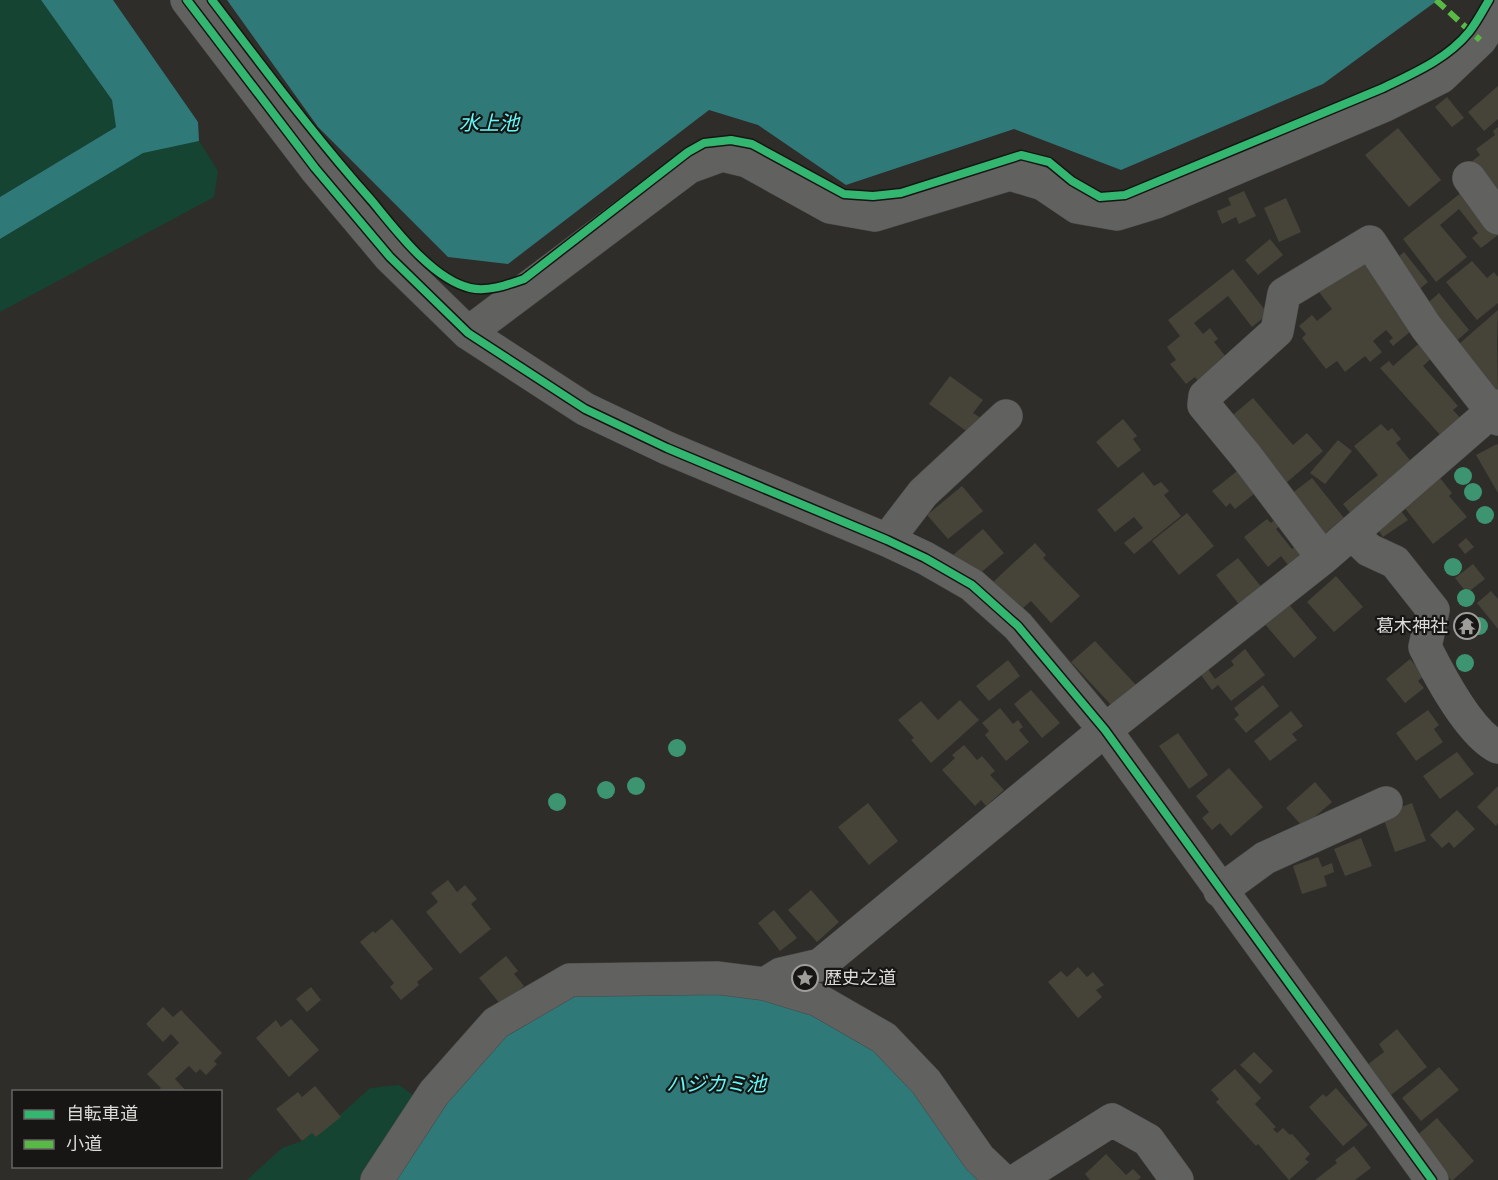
<svg xmlns="http://www.w3.org/2000/svg" width="1498" height="1180" font-family="Helvetica,'Noto Sans JP',sans-serif">
<style>
.green{fill:#154432}
.water{fill:#2f7978}
.building{fill:#464338}
.lines{fill:none;stroke-linecap:round;stroke-linejoin:round}
.minor-casing{stroke:#494947;stroke-width:34}
.minor{stroke:#616160;stroke-width:33}
.quiet{stroke:#58b947;stroke-width:6;stroke-dasharray:12 6;stroke-linecap:butt}
.cycleway-casing{stroke:#171614;stroke-width:11}
.cycleway{stroke:#33b770;stroke-width:8}
.tree{fill:#3d9471}
.labels{text-anchor:middle;dominant-baseline:central;stroke-width:4.5;stroke-linejoin:round;paint-order:stroke}
.poi-label{font-size:18px;fill:#dbdad7;stroke:#171614;text-anchor:end}
.water-label{font-size:20px;font-style:italic;fill:#61f9f9;stroke:#171614}
</style>
<rect width="100%" height="100%" fill="#2e2d2a"/>
<path class="green" d="M0,0H41L112,100L116,127L0,197Z
M199,141L218,171L214,197L0,312V239L150,148Z
M399,1085L424,1103L384,1180H247L282,1148L302,1141L312,1133L316,1137L370,1088Z"/>
<path class="water" d="M41,0H113L198,122L199,141L143,153L0,239V197L116,127L112,100Z
M227,0H1438L1323,84L1121,170L1014,129L846,185L758,125L709,110L508,264L448,257L318,127Z
M726,986L800,1002L881,1054L919,1093L981,1180H393L434,1105L499,1032L566,992Z"/>
<path class="building" d="M1498,86V119L1484,131L1468,112Z
M1447,97L1464,118L1452,127L1435,107Z
M1498,127V205L1467,165L1480,155L1476,149L1495,135L1493,131Z
M1398,128L1441,180L1409,207L1365,155Z
M1467,188L1498,227V235L1481,248L1472,238L1478,233L1459,209L1440,225L1467,257L1436,282L1403,239Z
M1244,191L1256,216L1239,224L1236,217L1222,224L1217,211L1231,205L1228,198Z
M1286,198L1301,232L1279,242L1264,208Z
M1270,239L1283,255L1258,275L1245,260Z
M1404,252L1428,282L1417,291L1393,261Z
M1361,258L1400,307L1395,311L1411,331L1393,346L1389,341L1393,338L1386,330L1373,341L1382,352L1370,362L1365,356L1345,372L1337,361L1326,369L1302,338L1306,334L1299,326L1312,315L1317,321L1332,309L1319,292Z
M1472,261L1487,278L1494,272L1498,277V303L1477,320L1446,282Z
M1233,269L1268,314L1252,327L1228,296L1194,323L1203,334L1210,328L1218,339L1214,342L1230,362L1201,385L1195,377L1186,384L1170,364L1176,360L1167,347L1180,336L1168,320Z
M1439,293L1469,330L1453,344L1423,307Z
M1498,310L1497,341L1498,395L1452,350Z
M1423,340L1436,354L1423,366L1458,406L1453,410L1462,420L1442,437L1380,368L1389,361L1393,366Z
M950,376L983,400L973,413L981,418L969,433L929,404Z
M1253,398L1293,445L1307,433L1323,451L1285,484L1228,419Z
M1123,419L1137,436L1133,439L1141,450L1118,468L1096,442Z
M1381,424L1388,431L1392,428L1401,439L1396,443L1413,464L1352,515L1343,504L1378,475L1354,446Z
M1338,440L1352,451L1325,484L1310,473Z
M1497,444L1498,446V493L1476,455Z
M1241,468L1259,490L1235,509L1230,503L1226,507L1212,491Z
M1143,472L1154,486L1161,482L1169,491L1164,495L1181,516L1134,554L1124,543L1143,528L1134,517L1115,532L1097,510Z
M1312,478L1344,518L1323,535L1291,494Z
M1440,478L1452,493L1449,496L1467,517L1433,544L1404,507Z
M962,486L983,511L948,539L927,515Z
M1398,507L1408,520L1383,537L1374,524Z
M1187,513L1214,546L1179,575L1152,541Z
M1267,519L1271,523L1275,519L1280,526L1276,529L1292,549L1300,543L1310,556L1292,570L1281,556L1268,567L1244,537Z
M983,529L1004,553L978,575L965,568L953,555Z
M1466,538L1474,547L1465,554L1458,545Z
M1035,543L1046,555L1043,558L1080,596L1051,623L1031,601L1023,608L1018,603L1013,608L991,584Z
M1238,558L1263,589L1241,607L1216,575Z
M1473,564L1485,579L1467,593L1455,578Z
M1336,576L1363,607L1334,632L1307,602Z
M1491,591L1498,599V629L1477,603Z
M1287,602L1317,638L1294,658L1263,622Z
M1095,641L1136,685L1113,707L1071,662Z
M1245,649L1265,675L1231,701L1218,685L1212,690L1201,675L1208,669L1215,679L1234,665L1231,661Z
M1410,659L1424,676L1418,681L1424,688L1405,703L1386,679Z
M1008,660L1020,676L989,701L976,686Z
M1263,685L1279,706L1246,733L1234,719L1239,715L1234,708Z
M1031,690L1060,723L1042,738L1014,704Z
M960,700L979,720L931,763L911,740L914,738L898,720L921,701L938,720Z
M1000,708L1013,724L1018,720L1023,727L1019,730L1029,742L1006,761L985,735L989,731L982,723Z
M1428,710L1439,725L1434,729L1443,742L1416,761L1396,733Z
M1291,711L1303,726L1292,734L1297,740L1270,761L1254,741Z
M1178,733L1208,775L1189,789L1159,746Z
M964,745L977,760L982,756L995,771L990,775L1004,790L986,806L981,800L975,806L942,770L955,758L952,755Z
M1457,752L1474,774L1440,799L1423,776Z
M1229,768L1263,807L1231,836L1220,823L1212,830L1202,818L1209,812L1196,796Z
M1315,782L1332,802L1303,827L1286,808Z
M1498,786V823L1496,826L1477,807Z
M868,803L898,841L869,865L838,827Z
M1412,803L1426,841L1395,852L1382,814Z
M1457,810L1475,829L1454,848L1449,842L1442,848L1430,835Z
M1361,838L1372,866L1345,876L1334,849Z
M1318,857L1322,867L1332,863L1334,872L1324,876L1327,886L1302,894L1293,866Z
M448,880L457,892L465,885L477,899L471,904L491,929L460,954L426,912L438,902L431,893Z
M811,890L839,922L817,942L788,910Z
M774,910L797,938L780,951L758,923Z
M392,919L433,969L417,982L419,985L401,1000L390,987L394,983L360,942L373,931L375,933Z
M506,956L518,971L514,974L524,986L501,1005L479,978Z
M1078,967L1087,977L1093,972L1104,985L1096,990L1102,997L1078,1018L1048,982L1061,971L1067,977Z
M311,987L321,1000L307,1012L296,999Z
M163,1007L173,1017L181,1010L222,1053L214,1061L217,1064L206,1075L200,1069L196,1073L189,1066L175,1079L187,1092H157L161,1088L147,1074L179,1043L171,1034L163,1042L146,1024Z
M291,1019L319,1050L289,1077L256,1038L276,1020L281,1027Z
M1397,1029L1427,1067L1387,1098L1363,1068L1384,1052L1379,1044Z
M1254,1052L1273,1071L1260,1084L1240,1065Z
M1439,1067L1459,1090L1421,1121L1402,1098Z
M1235,1069L1261,1098L1255,1104L1276,1127L1273,1129L1277,1133L1283,1128L1290,1135L1292,1134L1310,1154L1305,1159L1309,1162L1289,1180L1258,1144L1256,1146L1216,1102L1219,1099L1211,1090Z
M315,1086L341,1117L316,1137L312,1133L302,1141L276,1109L298,1092L302,1097Z
M1336,1088L1368,1125L1343,1146L1309,1107L1323,1094L1326,1097Z
M1437,1118L1474,1161L1453,1180H1451L1414,1138Z
M1354,1146L1371,1168L1355,1180H1315L1337,1163L1335,1160Z
M1106,1154L1126,1175L1133,1169L1141,1177L1138,1180H1090L1085,1174Z"/>
<g class="lines">
<defs>
<path id="minor" d="M187,0L315,168L390,257L468,333L585,409L667,448L887,540L925,558L972,585L1018,626L1105,730L1432,1180
M1469,178L1498,218
M468,333L689,167L722,155L747,161L830,207L875,215L1010,174L1043,184L1077,207L1117,214L1156,202L1385,105L1441,77L1480,40L1498,13
M1352,534L1369,550L1395,562L1433,610L1425,647C1439,675 1470,734 1498,747
M887,540L923,493L1006,416
M1323,558L1246,456L1204,405L1205,396L1277,331L1284,294L1370,242L1426,327L1498,419
M1220,891L1265,858L1386,803
M765,984L781,974L820,965L1105,730L1323,558L1498,406
M377,1180L434,1093L496,1023L570,980L718,978L765,984L818,1000L884,1038L926,1082L979,1158L1002,1180
M1017,1180L1112,1120L1148,1140L1177,1180"/>
</defs>
<use href="#minor" class="minor-casing"/>
<use href="#minor" class="minor"/>
<path class="quiet" d="M1436,0L1480,40"/>
<defs>
<path id="cycleway" d="M187,0L315,168L390,257L468,333L585,409L667,448L887,540L925,558L972,585L1018,626L1105,730L1432,1180
M212,0C264,68 315,137 372,201C396,230 432,279 470,288C488,292 507,285 524,279L688,152L704,143L731,140L752,144L844,194L873,196L901,193L1021,155L1049,162L1072,181L1100,197L1125,195L1383,88C1414,73 1447,59 1469,32C1477,22 1483,10 1489,0"/>
</defs>
<use href="#cycleway" class="cycleway-casing"/>
<use href="#cycleway" class="cycleway"/>
</g>
<g class="tree">
<circle cx="1463" cy="476" r="9"/>
<circle cx="1473" cy="492" r="9"/>
<circle cx="1485" cy="515" r="9"/>
<circle cx="1453" cy="567" r="9"/>
<circle cx="1466" cy="598" r="9"/>
<circle cx="1479" cy="626" r="9"/>
<circle cx="1465" cy="663" r="9"/>
<circle cx="677" cy="748" r="9"/>
<circle cx="636" cy="786" r="9"/>
<circle cx="606" cy="790" r="9"/>
<circle cx="557" cy="802" r="9"/>
</g>
<defs>
<symbol id="temple-ring" viewBox="-11 -11 22 22"><circle r="9.5" fill="#171614" stroke="#9e9d9a" stroke-width="1.5"/><path d="M0-6L5-2H3V0L6.5 2.5H4V6H1.5V3h-3V6H-4V2.5H-6.5L-3 0V-2H-5Z" fill="#9e9d9a"/></symbol>
<symbol id="sight-ring" viewBox="-11 -11 22 22"><circle r="9.5" fill="#171614" stroke="#9e9d9a" stroke-width="1.5"/><path d="M0-6L1.8-2.2L6-1.7L2.9 1.2L3.7 5.4L0 3.3L-3.7 5.4L-2.9 1.2L-6-1.7L-1.8-2.2Z" fill="#9e9d9a"/></symbol>
</defs>
<g fill-rule="evenodd">
<use href="#temple-ring" x="1452" y="611" width="30" height="30"/>
<use href="#sight-ring" x="790" y="963" width="30" height="30"/>
</g>
<g class="labels">
<g class="poi-label">
<text x="1448" y="626">葛木神社</text>
<text x="824" y="978" text-anchor="start">歴史之道</text>
</g>
<g class="water-label">
<text x="489" y="123">水上池</text>
<text x="716" y="1084">ハジカミ池</text>
</g>
</g>
<rect x="12" y="1090" width="210" height="78" fill="#171614" stroke="#656462" stroke-width="1.5"/>
<rect x="24" y="1110" width="30" height="9" fill="#33b770" stroke="#656462" stroke-width="1.5"/>
<text x="66" y="1120" font-size="18" fill="#dbdad7">自転車道</text>
<rect x="24" y="1140" width="30" height="9" fill="#58b947" stroke="#656462" stroke-width="1.5"/>
<text x="66" y="1150" font-size="18" fill="#dbdad7">小道</text>
</svg>
